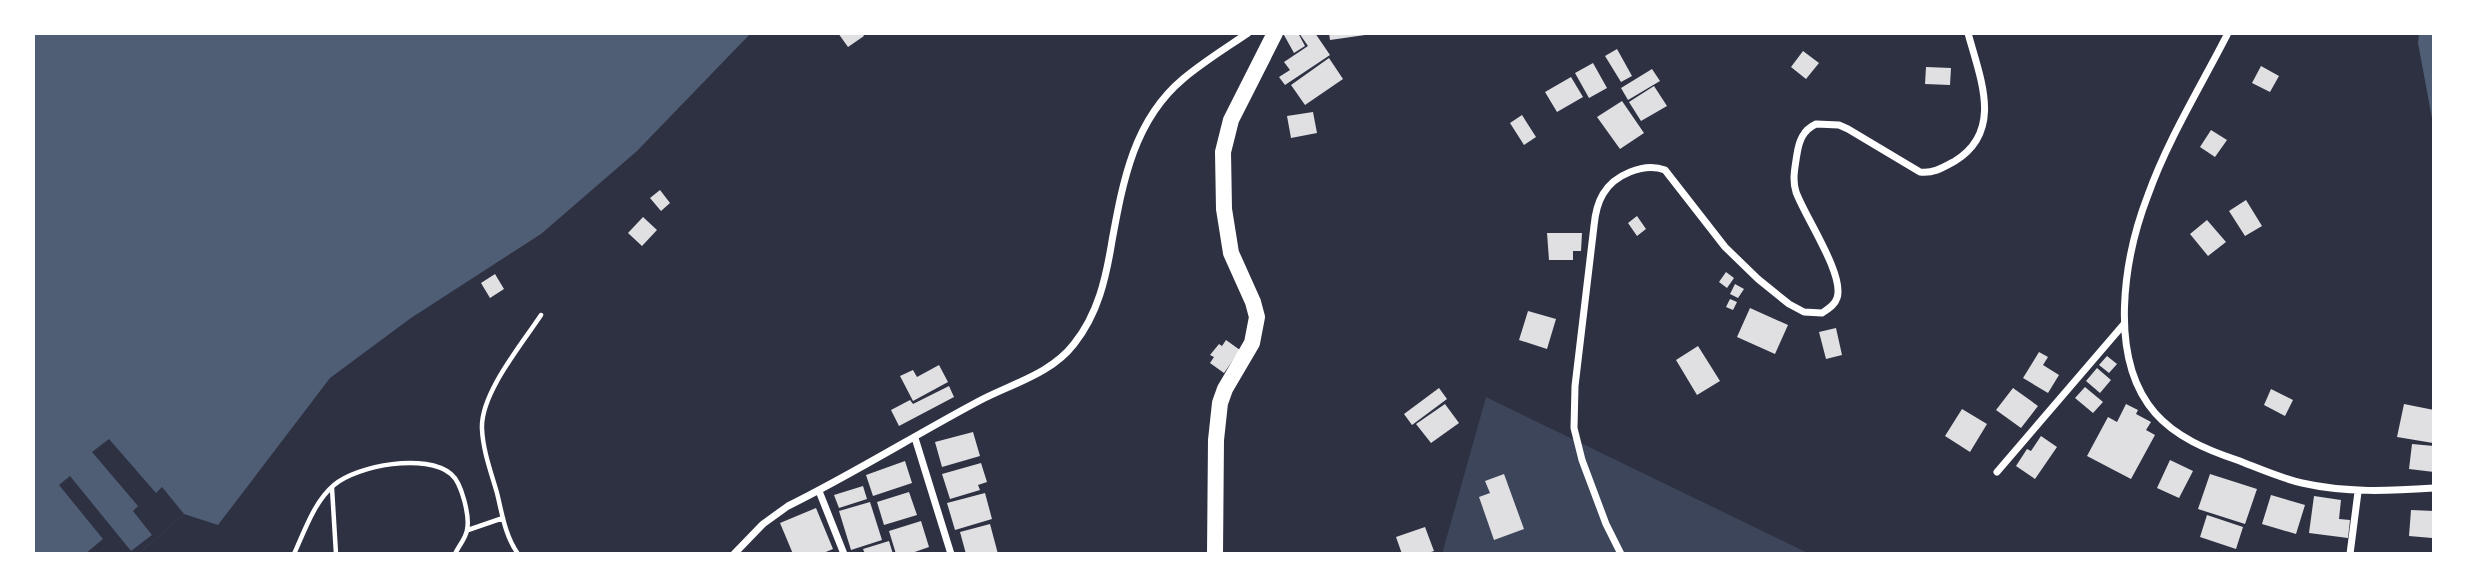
<svg xmlns="http://www.w3.org/2000/svg" width="2467" height="587" font-family="Raleway,sans-serif">
<style>
.green{fill:#3c4559}
.water{fill:#4f5d75}
.pier{fill:#2d3142}
.building{fill:#e0e0e3}
.lines{fill:none;stroke-linecap:round;stroke-linejoin:round}
.service{stroke:#fff;stroke-width:4.5}
.minor{stroke:#fff;stroke-width:7}
.trunk{stroke:#fff;stroke-width:16}
</style>
<rect width="100%" height="100%" fill="#2d3142"/>
<path class="green" d="M1486,397L1810,554H1442Z"/>
<path class="water" d="M33,33H751L637,151L541,234L411,318L330,378L218,525L184,514L138,554H33Z
M2419,33H2434V129L2418,43Z"/>
<path class="pier" d="M109,439L156,493L162,487L184,514L138,554H85L103,539L59,485L70,476L131,551L152,535L133,511L138,506L92,452Z"/>
<path class="building" d="M838,33H862L864,36L848,47Z
M1287,33H1298L1305,46L1294,53L1284,35Z
M1299,33H1315L1330,55L1285,85L1279,77L1290,70L1284,62L1308,46Z
M1329,33H1365V35L1330,40Z
M1617,49L1632,76L1621,82L1605,56Z
M1803,51L1819,63L1806,79L1791,67Z
M1329,58L1343,79L1305,105L1291,85Z
M1593,63L1607,88L1589,98L1575,73Z
M2261,66L2279,76L2270,92L2252,83Z
M1926,67L1951,68L1950,85L1925,84Z
M1652,69L1660,81L1628,100L1621,88Z
M1571,77L1583,97L1557,112L1545,92Z
M1654,86L1667,106L1641,121L1629,102Z
M1622,101L1644,133L1620,149L1597,117Z
M1313,112L1317,133L1291,138L1287,116Z
M1522,115L1536,137L1524,145L1510,123Z
M2211,130L2227,140L2215,157L2200,147Z
M660,190L670,203L661,211L650,198Z
M2246,200L2262,226L2245,236L2229,211Z
M1637,216L1646,229L1637,236L1628,223Z
M643,217L657,230L642,246L628,233Z
M2207,220L2226,242L2208,256L2190,234Z
M1547,233H1582L1581,251H1573V260H1549Z
M1726,272L1734,278L1727,288L1719,282Z
M495,274L504,289L490,298L481,283Z
M1735,284L1744,289L1738,298L1730,294Z
M1730,299L1737,302L1733,310L1726,307Z
M1750,308L1788,325L1775,354L1737,337Z
M1528,311L1556,319L1547,349L1519,340Z
M1836,328L1842,355L1826,359L1819,332Z
M1226,340L1240,350L1224,373L1210,363L1214,357L1210,355L1219,344L1222,346Z
M1698,346L1720,381L1697,395L1676,360Z
M2039,352L2048,357L2043,365L2059,375L2048,393L2023,378Z
M2107,356L2117,364L2109,373L2099,365Z
M939,365L948,382L913,401L900,376L913,370L917,377Z
M2097,368L2111,380L2100,393L2086,381Z
M949,386L954,397L899,426L891,410L910,400L913,404Z
M2085,387L2103,402L2093,413L2075,398Z
M1439,388L1447,399L1412,425L1404,414Z
M2013,388L2038,406L2021,428L1996,410Z
M2271,389L2293,400L2285,416L2264,405Z
M1445,404L1459,423L1431,443L1416,424Z
M2126,404L2138,410L2136,414L2151,422L2146,430L2155,435L2131,479L2087,456L2108,417L2117,422Z
M2404,404L2434,410L2433,443L2397,437Z
M1962,409L1987,424L1970,452L1945,436Z
M973,432L980,456L942,467L935,442Z
M2041,436L2057,447L2035,479L2016,466L2027,449L2031,451Z
M2412,444L2434,446V472L2409,469Z
M2170,460L2193,471L2179,498L2157,488Z
M905,461L912,483L873,496L866,475Z
M981,463L987,482L978,485L980,490L950,499L942,474Z
M1504,474L1524,529L1494,540L1479,497L1490,493L1485,481Z
M2210,474L2257,489L2245,524L2198,509Z
M863,486L867,499L839,508L834,495Z
M909,492L917,515L884,525L877,502Z
M985,493L992,519L955,530L947,503Z
M2271,495L2305,505L2296,534L2262,524Z
M2314,496L2341,500L2339,519L2350,520L2348,538L2309,533Z
M870,502L882,540L851,550L839,511Z
M816,508L833,549L821,554H793L780,523Z
M2411,510L2434,511L2432,538L2409,536Z
M2207,515L2243,527L2236,549L2200,537Z
M921,521L929,547L909,554H896L889,531Z
M990,524L998,554H966L960,532Z
M1425,527L1434,551L1425,554H1402L1396,537Z
M889,541L893,554H865L863,549Z"/>
<g class="lines">
<path class="service" d="M332,488L336,554
M468,530L503,518
M294,554C305,530 314,502 334,485C358,465 426,453 451,474C462,483 470,517 467,530C466,538 458,547 455,554
M518,554C505,536 502,513 497,493C491,472 483,451 482,429C480,394 522,344 541,315"/>
<path class="minor" d="M2228,33C2201,86 2168,139 2148,195C2124,257 2107,358 2155,413C2176,437 2207,450 2237,460C2258,468 2280,478 2302,483C2346,493 2389,491 2434,488
M915,438L951,554
M1997,472L2124,324
M819,491L844,554
M734,554L763,524L788,506C853,474 915,435 979,401C1011,384 1051,374 1074,344C1098,314 1106,278 1112,241C1123,181 1134,120 1183,79C1203,62 1226,48 1248,33
M1621,554L1606,524L1582,460L1574,428L1575,386L1594,226C1595,215 1597,204 1603,194C1614,175 1644,162 1665,170L1725,247L1758,279L1789,304L1804,312L1822,313C1828,309 1835,305 1837,298C1845,275 1805,217 1796,192C1792,180 1795,167 1797,154C1799,141 1803,130 1816,124L1839,125L1848,129L1920,172C1933,174 1944,167 1955,161C2004,131 1980,78 1968,33
M2350,554L2358,492"/>
<path class="trunk" d="M1215,554L1216,440L1220,403L1225,389L1252,343L1257,317L1253,302L1231,253L1224,209L1223,152L1231,120L1275,33"/>
</g>
<rect width="2467" height="587" fill="none" stroke="#ffffff" stroke-width="70"/>
</svg>
